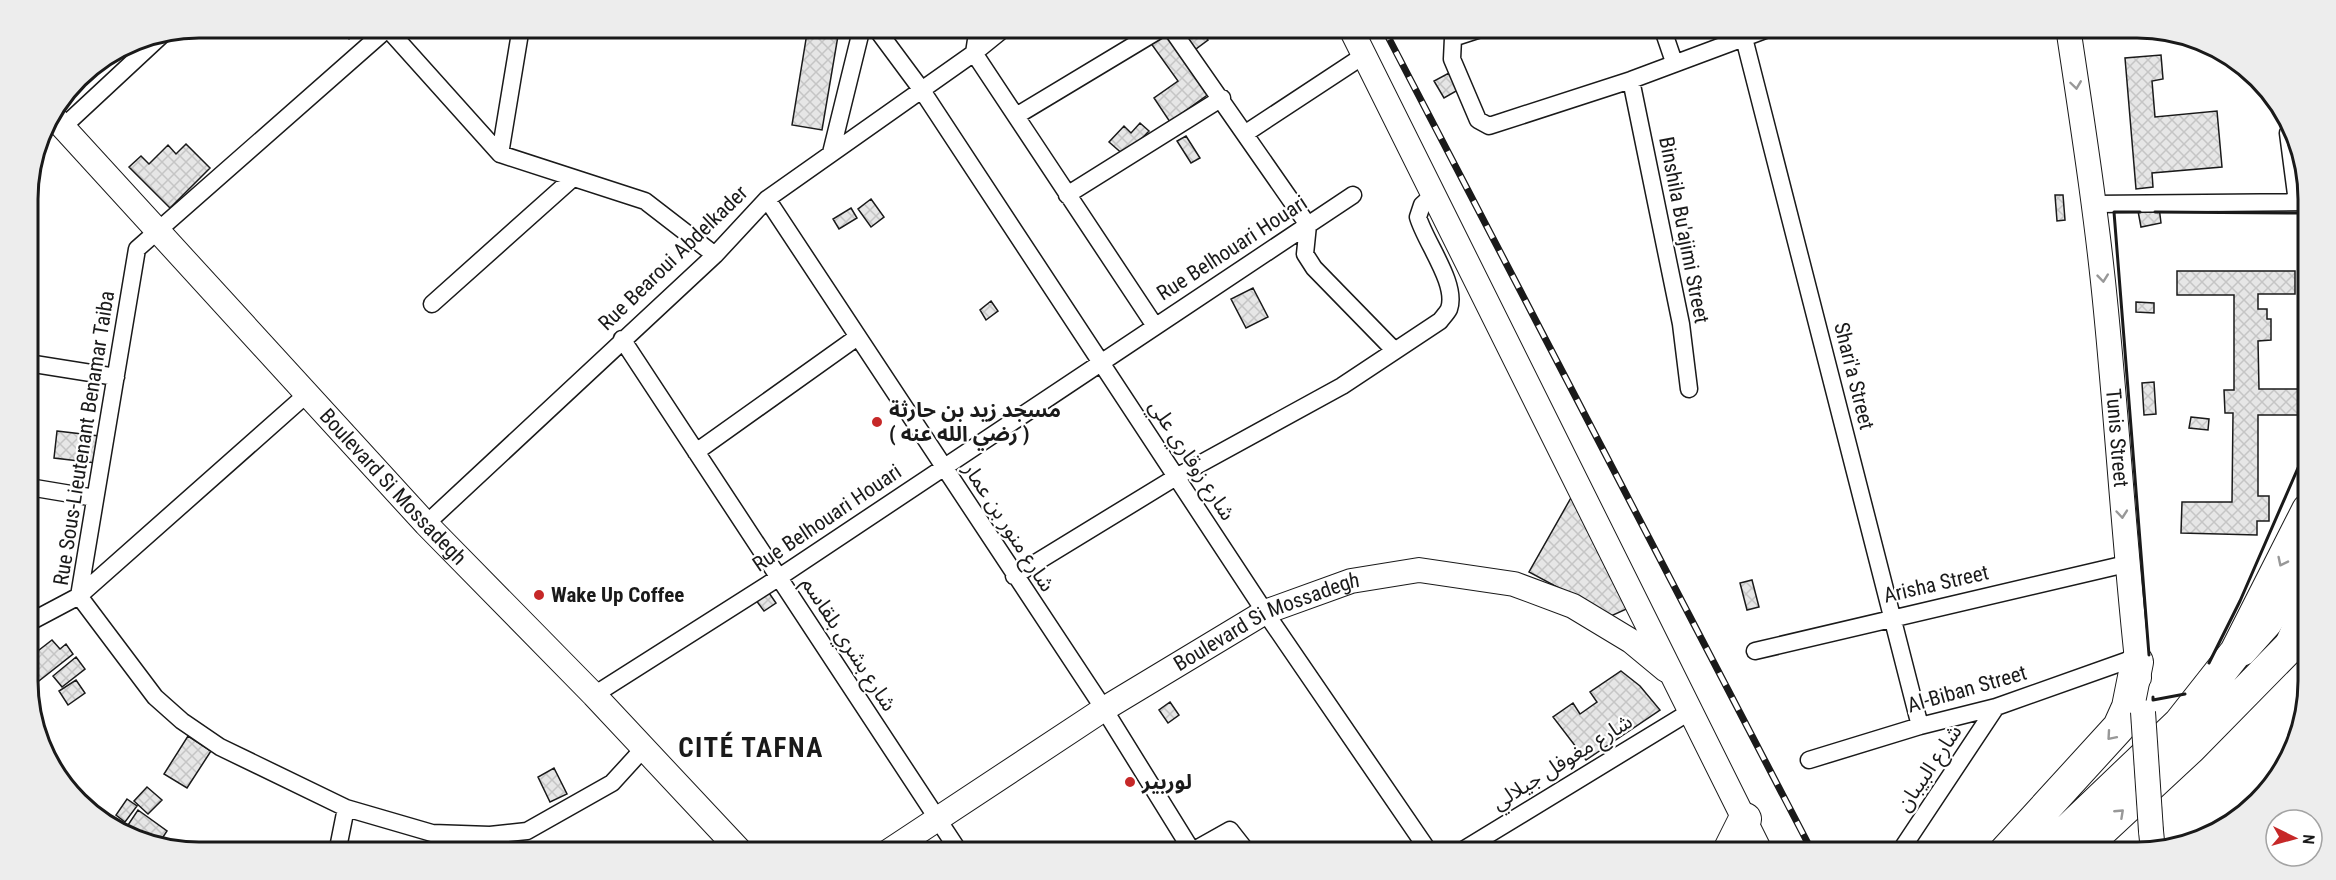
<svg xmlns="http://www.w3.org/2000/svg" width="2336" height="880" font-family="'Roboto Condensed','Noto Sans Arabic',sans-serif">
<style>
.building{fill:url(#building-cross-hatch);stroke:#1a1a1a;stroke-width:1.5}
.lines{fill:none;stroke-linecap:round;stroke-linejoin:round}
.street-casing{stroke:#1a1a1a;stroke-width:19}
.secondary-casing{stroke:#1a1a1a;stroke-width:26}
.highway-casing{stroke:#1a1a1a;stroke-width:34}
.street{stroke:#fff;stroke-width:16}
.secondary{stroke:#fff;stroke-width:24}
.highway{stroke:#fff;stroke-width:32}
.rail-casing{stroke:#1a1a1a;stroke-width:7}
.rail{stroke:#fff;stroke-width:4.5;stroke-dasharray:14;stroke-linecap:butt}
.secondary-bridge-casing{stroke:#1a1a1a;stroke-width:26;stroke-linecap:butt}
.secondary-bridge{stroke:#fff;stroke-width:24}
.wall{stroke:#1a1a1a;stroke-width:3}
.oneway{stroke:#989898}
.poi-dot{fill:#c62828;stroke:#fff;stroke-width:2}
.labels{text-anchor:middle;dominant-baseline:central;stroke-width:4.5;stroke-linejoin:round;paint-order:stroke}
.street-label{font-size:21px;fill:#1a1a1a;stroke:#fff}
.poi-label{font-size:21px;font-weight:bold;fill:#1a1a1a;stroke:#fff;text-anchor:start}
.district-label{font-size:27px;font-weight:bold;letter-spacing:1.5px;fill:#1a1a1a;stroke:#fff}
.rim{fill:none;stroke:#1a1a1a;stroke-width:3}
</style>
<defs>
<pattern id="building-cross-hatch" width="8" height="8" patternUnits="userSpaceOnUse" patternTransform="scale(1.5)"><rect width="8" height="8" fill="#e6e6e6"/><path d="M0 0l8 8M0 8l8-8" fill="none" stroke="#c5c5c5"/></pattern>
</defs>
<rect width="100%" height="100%" fill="#fff"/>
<path class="building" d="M338,27H362L349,39Z
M808,27L839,30L822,130L792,125Z
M1171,27L1178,33L1187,27H1199L1208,40L1192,52L1217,88L1170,122L1154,98L1178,81L1150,42Z
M2161,55L2163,79L2152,81L2155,117L2217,111L2222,167L2152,173L2153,187L2136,189L2125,58Z
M1449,73L1458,90L1444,98L1434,81Z
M1140,123L1149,131L1125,156L1109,142L1124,126L1131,133Z
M1186,136L1200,158L1191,163L1177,141Z
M186,144L210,168L170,208L129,167L141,156L149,164L168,145L176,154Z
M2055,195H2063L2065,220L2057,221Z
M871,199L884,217L871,227L858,209Z
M2159,207L2161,223L2141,227L2138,211Z
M851,208L857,218L839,229L833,219Z
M2177,271H2295V294H2258V309H2267V319H2271V340L2258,341L2259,389H2308V415H2258V496H2269V521H2257V535L2181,533L2182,502H2232L2233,413H2225L2224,390H2234V295H2177Z
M1253,288L1268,317L1246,328L1231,299Z
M991,301L998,311L986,320L980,310Z
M2136,302L2154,303V313L2136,312Z
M2154,382L2156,414L2144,415L2142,383Z
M2191,417L2209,419L2208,430L2189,428Z
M57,431L99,436L96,463L54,458Z
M1572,496L1631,607L1611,616L1529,572Z
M1752,580L1759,607L1747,610L1740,583Z
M767,590L776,603L764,611L755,599Z
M52,640L60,649L66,644L73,654L30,688V657Z
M76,657L85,669L62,687L53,676Z
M1621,671L1640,686L1660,710L1586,760L1553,717L1573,703L1580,714L1597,702L1590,692Z
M76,680L85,693L68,705L59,691Z
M1170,702L1179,715L1168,723L1159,710Z
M188,736L211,751L187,788L164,774Z
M554,768L567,794L550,802L538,777Z
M147,787L162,800L148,814L134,801Z
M127,799L137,806L125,822L116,815Z
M138,810L167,831L161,840L170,846L169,848L144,844L124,831Z
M361,842L378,845L377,853H359Z"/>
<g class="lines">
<defs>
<path id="street" d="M386,27L500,154
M875,27L921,89L1265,612L1430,853
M978,27L974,53L1155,326
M1170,27L1308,225L1305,254L1314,268L1394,350
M1487,27L1453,38L1452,59L1478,120L1489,126L1631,80L1773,27
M1662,27L1674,62
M387,29L137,249L79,596L155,697L182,721L220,747L346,808L432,833L490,835L527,831L612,783L644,748
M1744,38L1920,726
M1631,80L1681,324L1689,389
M1016,116L1164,27
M63,127L163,34
M1246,133L1363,56
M2288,133L2297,202
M831,153L862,27
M500,154L645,201L715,255
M500,154L521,27
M1067,195L1222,98
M767,199L1104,709L1192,851
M2094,204L2308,202
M432,304L573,178
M622,339L960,853
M28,363L116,377
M696,452L856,338
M29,487L95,498
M426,524L715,255L767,199L974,53L1006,27
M1014,576L1176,477L1342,386L1440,321C1443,317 1447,313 1449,309C1458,284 1425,242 1418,217L1422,205L1433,195
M30,622L79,596L307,394
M1755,651L2126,564
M594,695L778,578L1353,195
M1809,760L1920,726L1996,707L2137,657
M337,853L346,808
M1189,853L1230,830L1248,853
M1458,853L1691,711
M1899,853L1996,707"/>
<g id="secondary">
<path d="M1350,27L1761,853"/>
<path id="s1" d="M2068,27C2082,121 2097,216 2106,311C2118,433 2125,555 2139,678"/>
<path id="s2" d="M51,114L426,524L594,695L742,853"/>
<path d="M2288,642L2309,594"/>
<path d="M2244,653L2269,625L2309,562"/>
<path d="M2151,831L2153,851"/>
<path id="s3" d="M886,853L1104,709L1265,612L1351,581L1419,570L1514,584L1573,606L1631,641L1666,670"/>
</g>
<path id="highway" d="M1728,853L1745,819
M2004,853L2119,727L2128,707L2137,662
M2044,853L2180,723L2236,652L2308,510
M2077,853L2190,748L2309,627"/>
</defs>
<use href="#street" class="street-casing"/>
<use href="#secondary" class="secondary-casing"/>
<use href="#highway" class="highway-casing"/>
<use href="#street" class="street"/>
<use href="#secondary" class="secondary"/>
<use href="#highway" class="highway"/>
<defs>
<path id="rail" d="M1383,27L1813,853"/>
</defs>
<use href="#rail" class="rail-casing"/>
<use href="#rail" class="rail"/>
<defs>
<path id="secondary-bridge" d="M2143,712L2151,831"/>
</defs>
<use href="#secondary-bridge" class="secondary-bridge-casing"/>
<use href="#secondary-bridge" class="secondary-bridge"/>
<path class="wall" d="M2140,212H2114L2149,655
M2155,212L2300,213L2308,256
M2209,663L2240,601L2308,445
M2153,697V700L2185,694"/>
</g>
<defs><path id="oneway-chevron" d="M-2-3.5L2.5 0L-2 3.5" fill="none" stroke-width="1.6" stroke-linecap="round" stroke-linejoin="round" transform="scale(1.5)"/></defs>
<g class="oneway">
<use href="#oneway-chevron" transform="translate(2076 85) rotate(82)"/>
<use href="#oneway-chevron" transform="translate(2103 278) rotate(84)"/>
<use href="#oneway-chevron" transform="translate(2122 514) rotate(85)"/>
<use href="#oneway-chevron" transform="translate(2282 562) rotate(116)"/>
<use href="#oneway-chevron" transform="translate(2111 736) rotate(131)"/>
<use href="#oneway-chevron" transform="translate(2120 813) rotate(-43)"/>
</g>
<g class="poi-dot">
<circle cx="877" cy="422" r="6"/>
<circle cx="539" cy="595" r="6"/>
<circle cx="1130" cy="782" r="6"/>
</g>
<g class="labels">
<g class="street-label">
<text transform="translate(1684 230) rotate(79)">Binshila Bu'ajimi Street</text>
<text transform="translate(1232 248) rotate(-33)">Rue Belhouari Houari</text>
<text transform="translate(673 258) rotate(-44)">Rue Bearoui Abdelkader</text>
<text transform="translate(1854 376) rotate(76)">Shari'a Street</text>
<text transform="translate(84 438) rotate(-81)">Rue Sous-Lieutenant Benamar Taiba</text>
<text stroke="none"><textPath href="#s1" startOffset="414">Tunis Street</textPath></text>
<text transform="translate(1192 460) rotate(57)">شارع زوقاري علي</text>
<text stroke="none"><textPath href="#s2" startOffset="506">Boulevard Si Mossadegh</textPath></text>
<text transform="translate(827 518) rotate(-34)">Rue Belhouari Houari</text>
<text transform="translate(1009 527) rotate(57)">شارع منور بن عمار</text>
<text transform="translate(1936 584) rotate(-13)">Arisha Street</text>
<text stroke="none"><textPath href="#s3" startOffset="447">Boulevard Si Mossadegh</textPath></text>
<text transform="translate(849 644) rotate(57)">شارع بشري بلقاسم</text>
<text transform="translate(1967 689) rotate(-16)">Al-Biban Street</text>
<text transform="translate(1562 762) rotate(-32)">شارع مغوفل جيلالي</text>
<text transform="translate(1929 768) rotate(-56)">شارع البيبان</text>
</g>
<g class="poi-label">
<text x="889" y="410">مسجد زيد بن حارثة<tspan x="889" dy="24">( رضي الله عنه )</tspan></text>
<text x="551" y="595">Wake Up Coffee</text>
<text x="1142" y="782">لوربير</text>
</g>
<g class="district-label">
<text x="751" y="748">CITÉ TAFNA</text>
</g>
</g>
<path d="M0 0H2336V880H0ZM199 38H2137A161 161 0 0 1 2298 199V681A161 161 0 0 1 2137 842H199A161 161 0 0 1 38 681V199A161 161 0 0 1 199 38Z" fill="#ededed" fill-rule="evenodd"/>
<path class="rim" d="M199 38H2137A161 161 0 0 1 2298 199V681A161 161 0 0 1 2137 842H199A161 161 0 0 1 38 681V199A161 161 0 0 1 199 38Z"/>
<g transform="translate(2294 838) rotate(95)"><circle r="28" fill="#ffffff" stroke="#a3a3a3" stroke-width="1.5"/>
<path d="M0-4.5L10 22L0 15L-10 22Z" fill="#c62828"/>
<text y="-9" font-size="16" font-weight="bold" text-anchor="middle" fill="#1a1a1a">N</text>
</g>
</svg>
